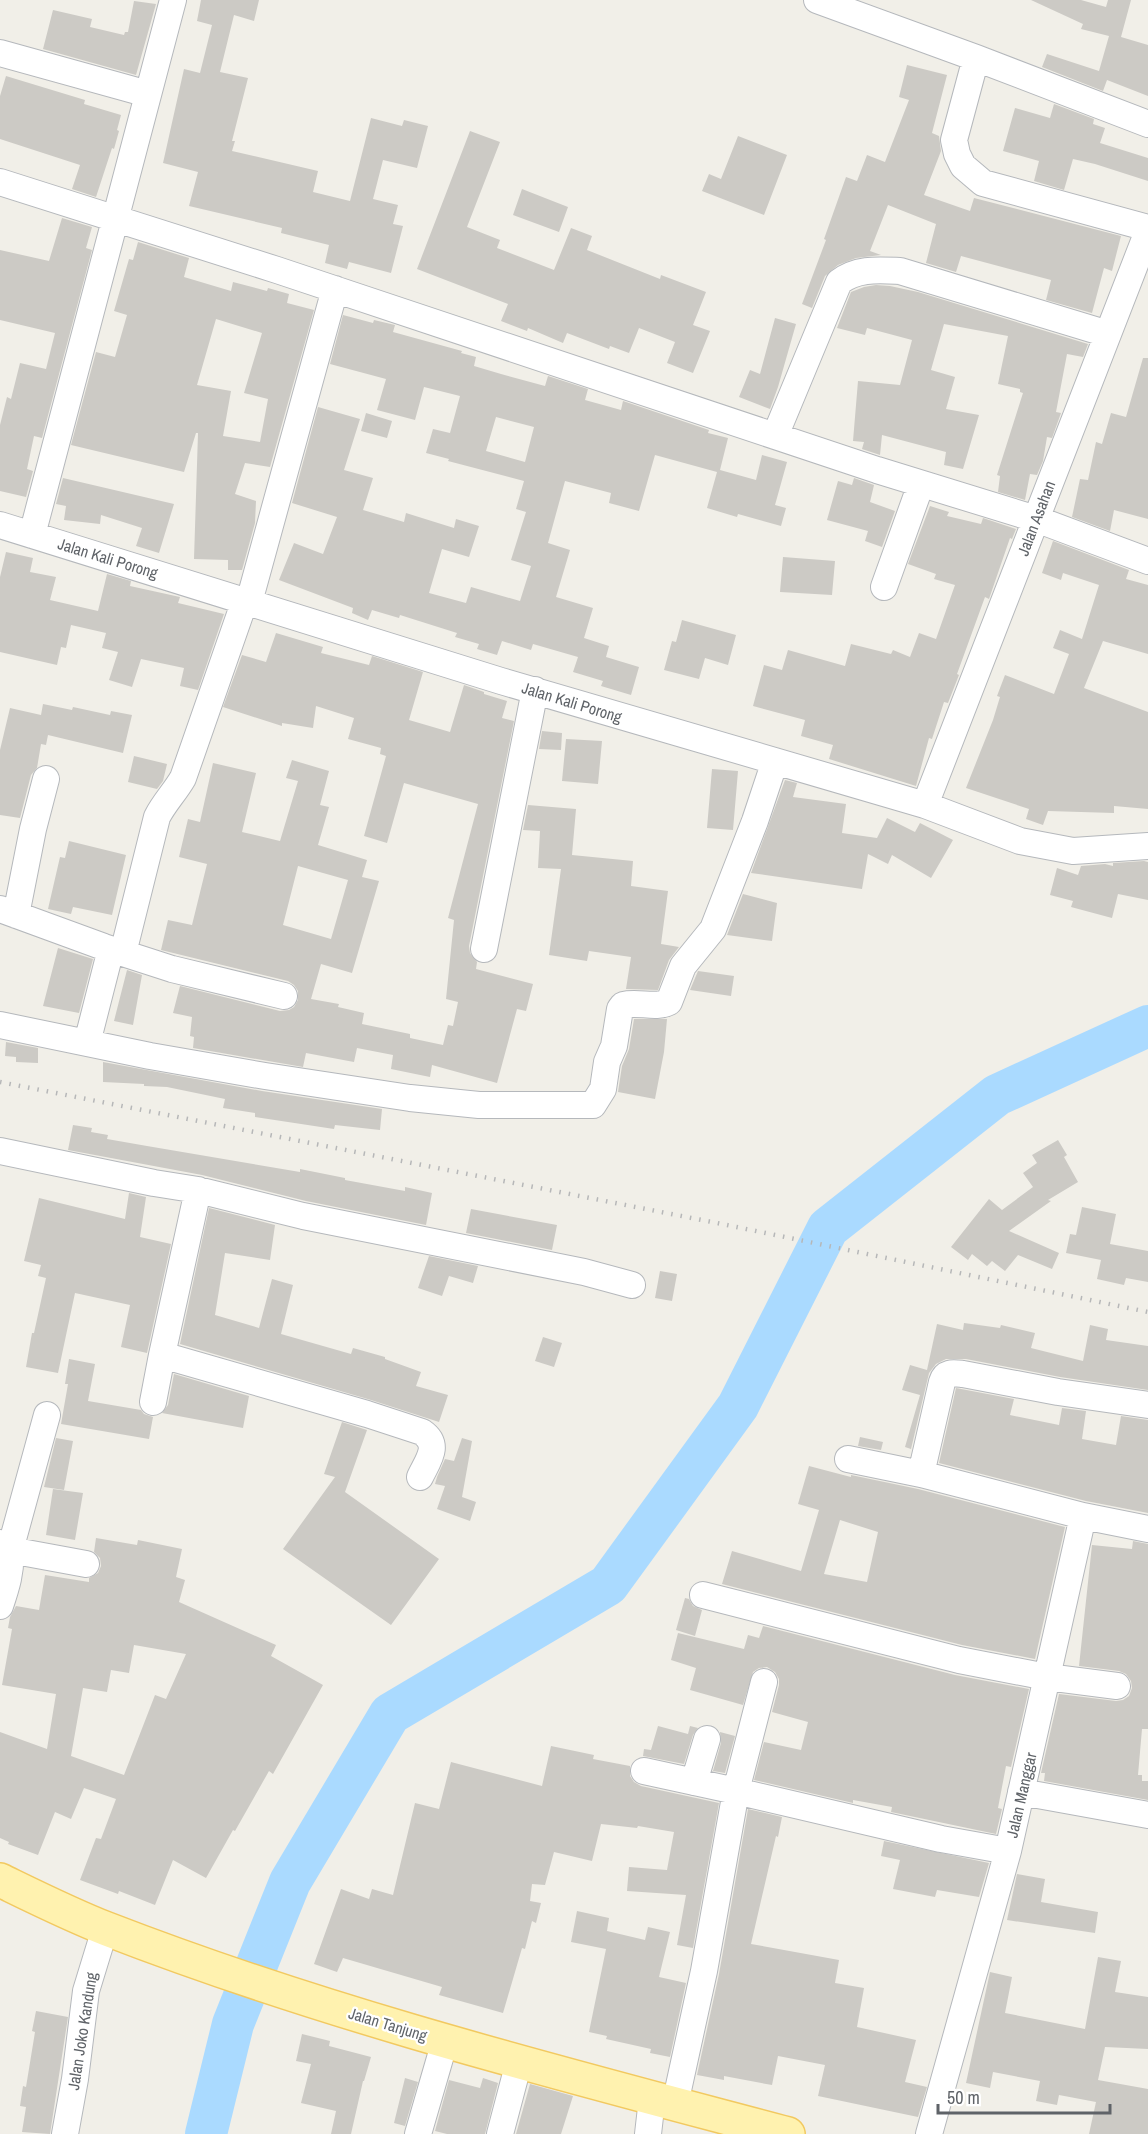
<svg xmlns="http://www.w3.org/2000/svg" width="1148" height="2134" font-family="'Archivo Narrow',sans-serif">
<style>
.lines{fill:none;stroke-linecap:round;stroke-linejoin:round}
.river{stroke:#aadaff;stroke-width:42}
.building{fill:#cccac5;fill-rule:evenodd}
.minor-casing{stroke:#b5b8bc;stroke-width:28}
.major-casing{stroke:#f2c960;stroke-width:36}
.minor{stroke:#fff;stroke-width:26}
.major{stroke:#fff2af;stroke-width:33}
.rail{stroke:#b6b7b8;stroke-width:4.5;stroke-dasharray:1.5 8;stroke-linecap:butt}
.labels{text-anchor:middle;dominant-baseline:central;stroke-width:4.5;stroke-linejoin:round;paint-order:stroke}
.street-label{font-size:16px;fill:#5f6368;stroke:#fff}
</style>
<rect width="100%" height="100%" fill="#f1efe8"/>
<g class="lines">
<path class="river" d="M206,2134L233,2024L290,1882L390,1714L608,1585L738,1406L828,1228L997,1095L1148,1026"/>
</g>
<path class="building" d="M201,0H259L254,21L234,15L220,72L248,78L232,141H235L232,151L318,171L313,192L350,201L371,118L402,126L404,120L428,126L417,168L383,160L373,199L398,205L393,224L403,226L391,273L349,262L347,269L325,263L329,245L281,233L282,228L189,206L198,172L163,163L184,69L200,73L212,25L197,21Z
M1031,0H1081L1106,7L1108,0H1131L1121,37L1148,45V96L1107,80L1103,91L1042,67L1047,54L1099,71L1109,36L1081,29L1083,24Z
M134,1L156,4L136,75L43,49L53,10L92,19L90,27L124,35L125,32H128Z
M907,65L947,75L932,133L939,136L941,151L924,195L970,211L974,198L1121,236L1112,271L1104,268L1092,313L1046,300L1051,280L961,256L956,272L926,263L936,224L888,205L870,251L881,255L856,258L838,265L825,276L812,308L802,304L826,240L824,239L846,177L857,181L867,155L885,162L909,100L899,97Z
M6,76L85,100L84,104L121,115L117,130L119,131L114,149L112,148L96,197L72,189L80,165L0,139V96Z
M1054,104L1094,119L1093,124L1105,128L1100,143L1148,158V181L1095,164L1073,159L1064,190L1034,181L1039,161L1003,151L1015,108L1050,118Z
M470,131L500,142L467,227L500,240L497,248L554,270L571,228L592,236L587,250L660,279L661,275L706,292L693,325L710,331L693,373L667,363L675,342L639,328L629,353L610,346L609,349L567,333L563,343L528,328L527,331L501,321L508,304L417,269Z
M738,136L787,155L764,215L702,191L709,174L721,179Z
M522,189L568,207L559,232L513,215Z
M62,218L92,227L86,248L92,250L42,438L34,436L27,469L33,471L26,497L0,491V425L7,397L11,399L20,363L46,369L55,333L0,320V250L49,261Z
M138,242L189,258L184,277L231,291L233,282L267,291L268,288L289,294L287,303L314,310L270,467L245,463L235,494L256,501L255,523L242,570H228V560L194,559L198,433H196L184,472L71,445L96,352L115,357L127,315L114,311L129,259L133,260ZM216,319L262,333L244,393L268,399L260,442L223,436L231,391L197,385Z
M876,285L890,286L918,292L1088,344L1083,357L1067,354L1056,412L1061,413L1052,438L1047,437L1043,461L1037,475L1030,474L1025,500L998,492L1000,476L997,475L1023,393L1020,392V389L998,384L1008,336L944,324L931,370L955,377L946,409L979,415L963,469L944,465L946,452L882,435L880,455L862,449L864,442L853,441L858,381L900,385L912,340L867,328L865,335L837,328L851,292L864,287Z
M343,315L373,323L374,320L395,325L393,332L462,351L461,353L476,357L474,366L501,374L545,386L548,376L588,389L585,400L621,410L623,401L709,430L708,433L728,438L720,470L756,480L762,455L787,462L775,505L786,508L781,526L738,514L737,517L707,508L717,472L655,455L639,511L609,503L611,493L565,481L548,543L570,550L556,597L593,608L584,638L609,646L606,657L639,667L631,695L601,686L603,681L573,672L578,657L533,644L531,650L502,641L497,655L477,649L479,644L455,637L457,633L400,615L399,618L372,610L368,620L352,613L353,608L279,580L294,543L323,554L337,517L292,503L318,407L360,419L344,470L373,478L363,510L404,522L406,513L454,528L456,519L479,526L469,557L442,549L429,593L466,603L471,587L520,601L531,566L511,560L526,512L516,509L524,481L448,461L449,459L426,453L433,429L450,433L460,396L424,387L415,420L377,410L386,379L330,364ZM496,417L534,427L525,462L486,451Z
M775,318L796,324L778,387L770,409L739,397L750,370L760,374Z
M1143,358H1148V519L1114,510L1110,531L1072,517L1080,479L1088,480L1096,442L1102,444L1111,413L1126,417Z
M366,413L392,421L387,438L361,431Z
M63,478L174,504L159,553L136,546L142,528L101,515L100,524L64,520L66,506L56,504Z
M854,478L874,485L870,502L895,511L882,547L865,541L868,531L827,520L838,481L852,485Z
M930,506L949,512L947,516L981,524L983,518L1016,529L1012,539L1010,538L989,599L985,597L957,674L959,675L948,703L944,702L932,739L929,738L916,786L829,759L833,745L801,736L805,720L753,706L764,665L782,670L788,650L845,666L851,644L891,654L893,650L910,657L919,633L936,639L955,585L934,579L936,574L908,564Z
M1053,541L1129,570L1126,579L1148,585V654L1103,641L1084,688L1148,712V809L1114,806V813L1048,811L1043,825L1026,819L1029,809L966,788L993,720L1000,697L997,696L1005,675L1054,694L1069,654L1053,648L1060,630L1082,639L1099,585L1063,573L1061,580L1042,573Z
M6,552L33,558L30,572L56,577L50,600L98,611L107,574L131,581L130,586L180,597L178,603L224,614L198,690L180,686L184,668L141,659L132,687L109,680L118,652L102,648L106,633L71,625L66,648L61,647L57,665L0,652V577Z
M783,557L835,561L832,595L780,592Z
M682,620L736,635L728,665L705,658L699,679L664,670L672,641L676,642Z
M276,633L323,647L321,653L369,665L372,656L423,672L409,720L450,732L464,685L484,692V694L507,701L502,718L514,721L469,946L470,953L477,962L476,969L533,984L526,1011L517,1009L497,1083L432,1065L430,1077L391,1069L393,1055L357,1048L354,1062L306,1053L303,1067L193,1048L194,1037L190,1036L192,1017L173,1013L180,986L280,1011L289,1010L294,1007L298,1000V991L294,985L288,981L161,950L168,920L192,925L207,864L179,857L188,819L200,822L213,763L256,773L242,832L280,841L298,781L286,778L292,760L329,771L320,805L329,807L318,845L367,860L362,877L379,881L352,973L321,964L311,999L339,1004L338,1007L364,1013L362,1024L410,1034V1038L443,1045L448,1025L453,1026L458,1002L446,999L454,920L448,918L478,804L404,783L387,843L364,836L386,756L380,754L381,748L348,739L354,718L316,706L313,728L282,723V726L223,707L242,655L266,662ZM298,866L348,880L331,939L283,925Z
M43,704L72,710L73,707L110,715L111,711L132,715L123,753L48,735L46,745L41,744L37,768L31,775L20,818L0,815V750L10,708L41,715Z
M542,731L562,733L561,750L539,749Z
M566,739L602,741L598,784L562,781Z
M134,756L167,764L163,781L157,789L128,782Z
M712,769L738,771L733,830L707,828Z
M785,780L797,783L793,797L846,804L842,833L877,838L887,818L915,832L920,823L953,840L931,878L892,855L888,864L868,854L862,889L751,873Z
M528,805L576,809L572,855L633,861L631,886L668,891L661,944L679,947L669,960L658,990L626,989L631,957L589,951L587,961L549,955L561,869L538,868L540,831L523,830Z
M69,841L126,855L112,915L73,907L71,914L48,909L60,857L65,858Z
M1144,861L1148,862V900L1118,894L1112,918L1071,907L1073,901L1050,895L1057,868L1078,875L1081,866L1105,864L1113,866V863Z
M743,894L777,903L772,941L727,935Z
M58,948L93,959L79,1013L43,1006Z
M127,970L142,975L133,1025L114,1021Z
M698,971L734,976L731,996L690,990Z
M634,1019H667L664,1052L655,1099L618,1092L622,1066L629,1049Z
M6,1042L38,1048V1063L16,1062V1057L5,1056Z
M103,1062L262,1091L382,1109L380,1130L335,1125L334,1129L255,1117V1113L223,1108L225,1099L167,1087L144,1086V1084L103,1082Z
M73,1125L92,1128L91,1132L108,1135L107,1139L147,1146L300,1172V1169L345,1178V1180L405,1191V1187L432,1193L426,1225L306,1201L202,1175L68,1150Z
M1058,1140L1067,1155L1064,1157L1078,1182L1048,1200L1051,1201L1009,1231L1059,1253L1052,1269L1018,1255L1005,1271L992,1261L987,1266L972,1254L968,1260L951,1247L989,1199L1002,1210L1033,1187L1023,1173L1037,1163L1032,1155Z
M129,1193L146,1197L140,1237L171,1244L147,1353L121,1347L130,1305L75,1293L58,1373L26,1367L32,1333H34L46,1278L38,1276L41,1265L24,1261L39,1198L125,1219Z
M1082,1207L1116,1214L1110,1244L1148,1251V1282L1126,1278L1124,1285L1097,1279L1101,1260L1066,1253L1070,1234L1076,1235Z
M209,1208L275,1225L270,1260L225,1253L215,1315L259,1328L272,1279L293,1285L281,1334L351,1354L353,1348L385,1357V1359L421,1372L416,1386L448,1395L439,1422L371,1400L180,1344Z
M471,1209L557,1225L552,1250L466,1233Z
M429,1256L478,1266L473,1283L449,1276L442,1296L418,1288Z
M660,1271L677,1274L672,1301L655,1298Z
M964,1323L1000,1328L1001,1325L1035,1333L1031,1348L1083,1361L1090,1325L1108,1329L1106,1340L1148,1346V1390L1060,1377L966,1359H946L936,1364L929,1373L911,1449L905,1447L920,1395L902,1390L910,1365L927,1370L937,1324L963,1330Z
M543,1337L562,1343L554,1367L535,1361Z
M69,1359L95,1364L88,1401L141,1410L144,1414L153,1417L149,1439L61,1424L68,1384H65Z
M174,1374L249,1396L243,1428L162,1413L168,1405Z
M956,1388L1014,1399L1010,1415L1059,1425L1062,1408L1086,1411L1082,1439L1116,1445L1121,1416L1148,1420V1513L1086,1501L939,1463Z
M342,1422L367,1430L345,1492L439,1559L391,1625L283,1549L335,1477L324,1474Z
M860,1437L883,1442L881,1450L858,1446Z
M56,1438L73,1441L64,1490L44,1487Z
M462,1438L472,1441L462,1497L476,1502L470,1521L437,1509L445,1486L435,1484L437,1477L445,1459L454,1461Z
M809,1466L847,1476L851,1477V1475L918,1489L1065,1527L1035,1659L962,1645L722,1584L732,1551L801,1571L819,1510L798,1504ZM840,1520L878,1532L867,1582L824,1574Z
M53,1489L83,1493L75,1540L46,1535Z
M96,1538L137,1545L138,1540L182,1549L176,1577L185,1580L179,1602L276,1645L271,1656L323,1685L273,1774L269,1771L235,1831L233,1830L206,1878L173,1860L155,1905L119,1891L118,1894L80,1880L96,1838L101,1839L116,1799L84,1788L71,1819L55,1812L38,1855L8,1844L9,1842L0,1838V1732L47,1749L56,1694L2,1685L12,1629L8,1628L10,1617L16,1606L39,1610L45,1575L89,1582V1578L98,1573L101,1566L100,1558L94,1552ZM134,1645L186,1654L166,1699L155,1695L124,1775L71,1756L83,1688L107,1692L111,1670L129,1673Z
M1133,1541L1148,1544V1729H1142L1138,1775H1142V1781H1148V1800L1044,1781L1045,1773H1041L1059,1694L1116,1701L1123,1700L1129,1696L1132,1688L1131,1681L1126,1674L1119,1671L1079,1666L1092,1545L1132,1549Z
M685,1598L689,1599L693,1606L702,1610L695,1636L676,1630Z
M763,1626L955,1675L1029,1689L1011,1767L1006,1766L998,1808L1002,1809L996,1834L891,1812L892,1807L853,1800V1803L754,1780L764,1742L801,1750L808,1722L772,1712L779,1685V1679L775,1672L767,1667L759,1668L753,1672L743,1705L690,1690L696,1668L671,1660L678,1633L744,1649L748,1635L759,1638Z
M658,1726L688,1734L690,1726L698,1728L693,1735L684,1764L643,1756L644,1749L651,1750Z
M720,1732L735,1736L725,1773L713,1771L721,1743Z
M551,1746L594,1755L593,1759L630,1766V1776L634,1782L641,1786L719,1803L693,1948L677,1945L686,1895L627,1891L629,1867L667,1870L674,1832L638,1826L637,1828L601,1824L592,1861L554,1852L545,1885L532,1884L530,1901L541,1903L536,1923L532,1921L525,1949L522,1948L503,2013L439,1995L442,1987L343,1958L337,1972L314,1964L341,1889L369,1899L372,1889L393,1895L415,1803L439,1809L451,1762L542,1786Z
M748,1809L782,1817L778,1837L776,1836L751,1944L839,1960L835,1983L864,1988L857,2027L916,2040L905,2082L927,2087L918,2117L818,2096L825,2065L778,2056L772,2085L724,2076V2080L697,2075L719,1974Z
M884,1841L989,1863L979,1897L937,1890L935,1897L893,1889L900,1860L881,1856Z
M1017,1874L1045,1879L1041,1902L1098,1912L1095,1933L1007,1920Z
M577,1911L609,1918L607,1931L645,1940L648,1927L670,1932L659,1977L686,1983L670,2057L650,2053L651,2049L606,2039L607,2036L589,2032L606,1949L571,1942Z
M1098,1957L1121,1961L1115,1992L1148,1997V2049L1105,2047L1098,2080L1148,2089V2134H1089L1096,2102L1059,2095L1057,2105L1036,2101L1040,2081L993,2072L990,2088L966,2083L990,1972L1012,1977L1005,2013L1085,2029Z
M36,2011L68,2017L50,2134L22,2132L26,2107L20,2106L23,2086L26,2087L35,2032L32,2031Z
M302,2034L330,2041L329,2046L371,2057L364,2081H363L351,2134H331L336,2111L301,2103L311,2064L296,2061Z
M405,2078L418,2082L405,2126L394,2123Z
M483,2078L498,2083L485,2134H447L435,2131L449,2080L480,2088Z
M530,2084L573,2096L561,2134H516Z"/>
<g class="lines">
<defs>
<path id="minor" d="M817,0L976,58L1148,124
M0,53L148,94
M976,58L954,140L957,154L963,166L983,183L1148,228
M0,182L277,270L877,470L1036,519L1148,561
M775,436L839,282C857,268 878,270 900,271L1108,334
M0,525L501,681L925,805L1020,841L1073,851L1148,846
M32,535L173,0
M884,587L921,484
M249,602L335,289
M925,805L1148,231
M0,909L104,947L172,969L284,996
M16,915L33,829L46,779
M484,949L535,690
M123,953L157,817C164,803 175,792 183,778L245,600
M0,1025L150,1056L265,1076L410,1098L479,1105H593L603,1089L607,1062L614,1046L620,1009L623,1005C639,1001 655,1009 669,1002L683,966L713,929L755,821L775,761
M87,1043L111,949
M0,1151L154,1183L198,1190L303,1216L584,1272L632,1285
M198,1190L162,1355L367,1414L422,1432C441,1445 428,1460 420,1477
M153,1402L162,1355
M47,1415L10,1550L86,1564
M848,1459L921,1474L1083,1516
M921,1474L942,1382C945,1371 954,1373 963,1374L1058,1392L1148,1405
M0,1543L10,1550C12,1570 6,1588 0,1606
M703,1595L959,1660L1047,1677L1117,1686
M644,1771L736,1791L764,1682
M694,1782L707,1739
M1021,1792L1148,1815
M675,2104L704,1971L736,1791L941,1839L1008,1851
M65,2134L75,2079L86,1991L105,1929
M418,2134L445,2041
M500,2134L519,2062
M648,2134L652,2099
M929,2134L1008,1851L1083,1516L1148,1529"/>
<path id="major" d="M0,1880C35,1897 71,1915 107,1929C329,2015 559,2073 788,2134"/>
</defs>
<use href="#minor" class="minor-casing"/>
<use href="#major" class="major-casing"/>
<use href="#minor" class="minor"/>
<use href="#major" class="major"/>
<path class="rail" d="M0,1082L722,1224L1148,1312"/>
</g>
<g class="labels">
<g class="street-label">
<text transform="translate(1036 518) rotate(-69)">Jalan Asahan</text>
<text transform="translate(108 558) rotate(17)">Jalan Kali Porong</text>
<text transform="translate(572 702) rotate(17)">Jalan Kali Porong</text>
<text transform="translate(1021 1795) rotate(-77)">Jalan Manggar</text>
<text transform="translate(388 2024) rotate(17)">Jalan Tanjung</text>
<text transform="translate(82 2031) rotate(-81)">Jalan Joko Kandung</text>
</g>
</g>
<path d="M938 2104v9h172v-9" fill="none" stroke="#5f6368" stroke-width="3"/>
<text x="947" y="2104" font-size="18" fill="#5f6368" stroke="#ffffff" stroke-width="4.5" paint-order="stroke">50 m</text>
</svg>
